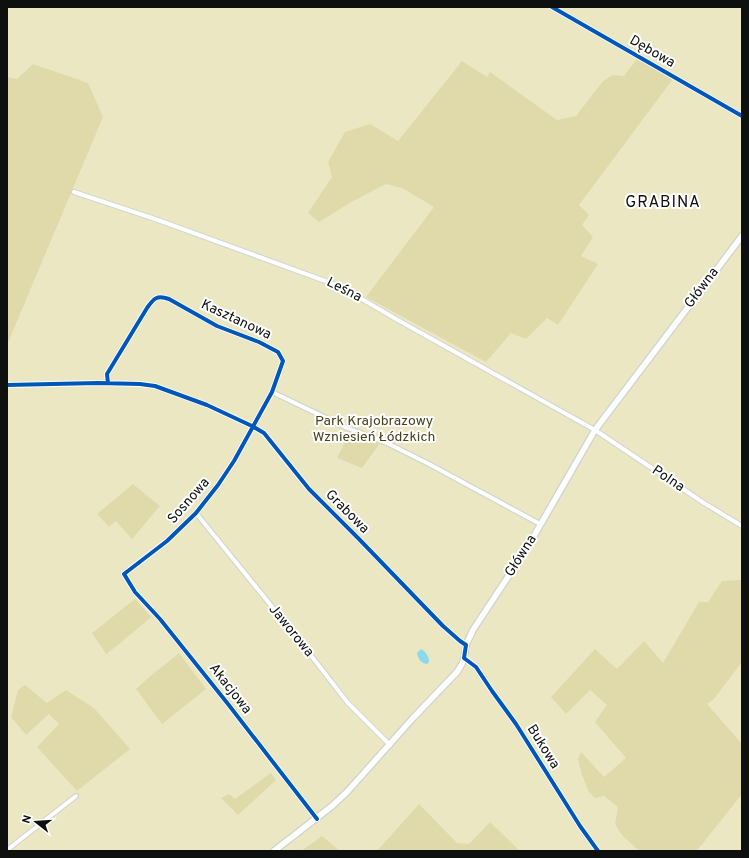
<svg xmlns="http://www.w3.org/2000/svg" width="749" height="858" font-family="Overpass,sans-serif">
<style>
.green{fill:#ebe7c2}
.forest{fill:#e0daab}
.water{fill:#8bd9ea}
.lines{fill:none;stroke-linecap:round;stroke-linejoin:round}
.minor-casing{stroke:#cfd3d0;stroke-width:6}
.tertiary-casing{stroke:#cfd3d0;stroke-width:8}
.minor{stroke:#fdfefd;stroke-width:4}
.tertiary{stroke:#fdfefd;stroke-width:5.5}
.cycleway-casing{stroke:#fff;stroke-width:6}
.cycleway{stroke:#0057b8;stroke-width:4}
.labels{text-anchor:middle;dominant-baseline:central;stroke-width:4;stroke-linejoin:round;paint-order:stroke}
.street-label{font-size:14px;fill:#0d100e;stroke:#fff}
.park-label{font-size:14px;fill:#48411d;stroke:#fff}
.quarter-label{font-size:16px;letter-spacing:1px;fill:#0d100e;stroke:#fff}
</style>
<rect width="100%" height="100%" fill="#f1f6f3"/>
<path class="green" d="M7,7H742V851H7Z"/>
<path class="forest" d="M637,59L673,79L579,205L589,215L582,225L593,237L581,256L598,264L558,325L547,318L526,339L511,333L486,362L366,297L434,207L402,188L386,184L353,201L319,222L308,213L332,177L328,162L345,132L370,124L398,141L462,61L487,77L490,72L557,120L576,116L603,81L613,75L624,76Z
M33,64L88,83L103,117L7,345V77L17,79Z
M349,433L380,443L362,468L337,458Z
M133,484L160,506L132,539L116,521L109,527L97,514Z
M740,580L742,581V662L714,699L707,704L742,744V794L704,842L696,851H639L621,834L615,824L618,807L604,796L595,798L589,792L582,775L578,759L581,752L604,777L626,758L595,722L607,705L590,690L566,714L551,697L595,649L617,669L644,641L663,663L699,602H708L722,581Z
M135,599L151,617L118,645L106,654L92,633Z
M179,653L206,689L162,724L136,689L147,679Z
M25,685L47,703L66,690L94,708L130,749L77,791L37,747L59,724L49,714L26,735L11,717L18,690Z
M271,773L276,780L238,815L221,798L229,794L235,799Z
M419,804L457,843L469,844L490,822L520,851H377Z
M322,836L340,851H301Z"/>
<path class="water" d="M421,649C426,652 429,656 429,662L427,664C421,663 418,659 417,653Z"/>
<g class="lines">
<defs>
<path id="minor" d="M552,7L742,116
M74,192L158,220L328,282L343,288L396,319L595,430L704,503L742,526
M108,383L107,374L147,308C154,298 157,295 169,299L217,326L259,342L278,352L283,361L272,392L234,461L218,485L196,513L167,541L124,574L135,592L160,619L228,704L317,819
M272,392L345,427L389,444L429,464L540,524
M207,405L252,426L264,433L309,489L358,538L443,626L460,641L466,645
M196,513L299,640L348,703L390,745
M464,658L476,667L492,691L516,724L580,826L598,851
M7,850L76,796"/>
<path id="tertiary" d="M274,851L332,806L347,792L413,718L457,672L462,664L464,658L466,645L473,630L527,548L595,430L742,236"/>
</defs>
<use href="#minor" class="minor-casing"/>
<use href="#tertiary" class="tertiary-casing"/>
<use href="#minor" class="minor"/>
<use href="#tertiary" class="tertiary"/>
<defs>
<path id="cycleway" d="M552,7L742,116
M108,383L107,374L147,308C154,298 157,295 169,299L217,326L259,342L278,352L283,361L272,392L234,461L218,485L196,513L167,541L124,574L135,592L160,619L228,704L317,819
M7,385L98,383L140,384L155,386L207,405L252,426L264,433L309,489L358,538L443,626L460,641L466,645L464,658L476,667L492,691L516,724L580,826L598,851"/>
</defs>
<use href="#cycleway" class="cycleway-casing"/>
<use href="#cycleway" class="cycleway"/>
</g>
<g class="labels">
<g class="street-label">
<text transform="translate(652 52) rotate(30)">Dębowa</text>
<text transform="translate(702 288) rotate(-53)">Główna</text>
<text transform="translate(344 290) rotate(27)">Leśna</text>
<text transform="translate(236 320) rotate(25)">Kasztanowa</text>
<text transform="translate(668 479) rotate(34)">Polna</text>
<text transform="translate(189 501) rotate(-49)">Sosnowa</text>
<text transform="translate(347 512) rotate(45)">Grabowa</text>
<text transform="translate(521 556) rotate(-58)">Główna</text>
<text transform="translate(291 631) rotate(51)">Jaworowa</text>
<text transform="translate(230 689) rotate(52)">Akacjowa</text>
<text transform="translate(543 747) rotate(58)">Bukowa</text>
</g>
<g class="park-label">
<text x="374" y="421">Park Krajobrazowy<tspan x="374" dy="16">Wzniesień Łódzkich</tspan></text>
</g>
<g class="quarter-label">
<text x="663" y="203">GRABINA</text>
</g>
</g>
<rect width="749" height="858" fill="none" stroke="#0d100e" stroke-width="16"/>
<g transform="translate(36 822) rotate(287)" stroke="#ffffff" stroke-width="3" paint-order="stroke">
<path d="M0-3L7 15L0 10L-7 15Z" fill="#0d100e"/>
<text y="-6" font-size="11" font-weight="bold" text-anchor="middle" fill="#0d100e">N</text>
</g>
</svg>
